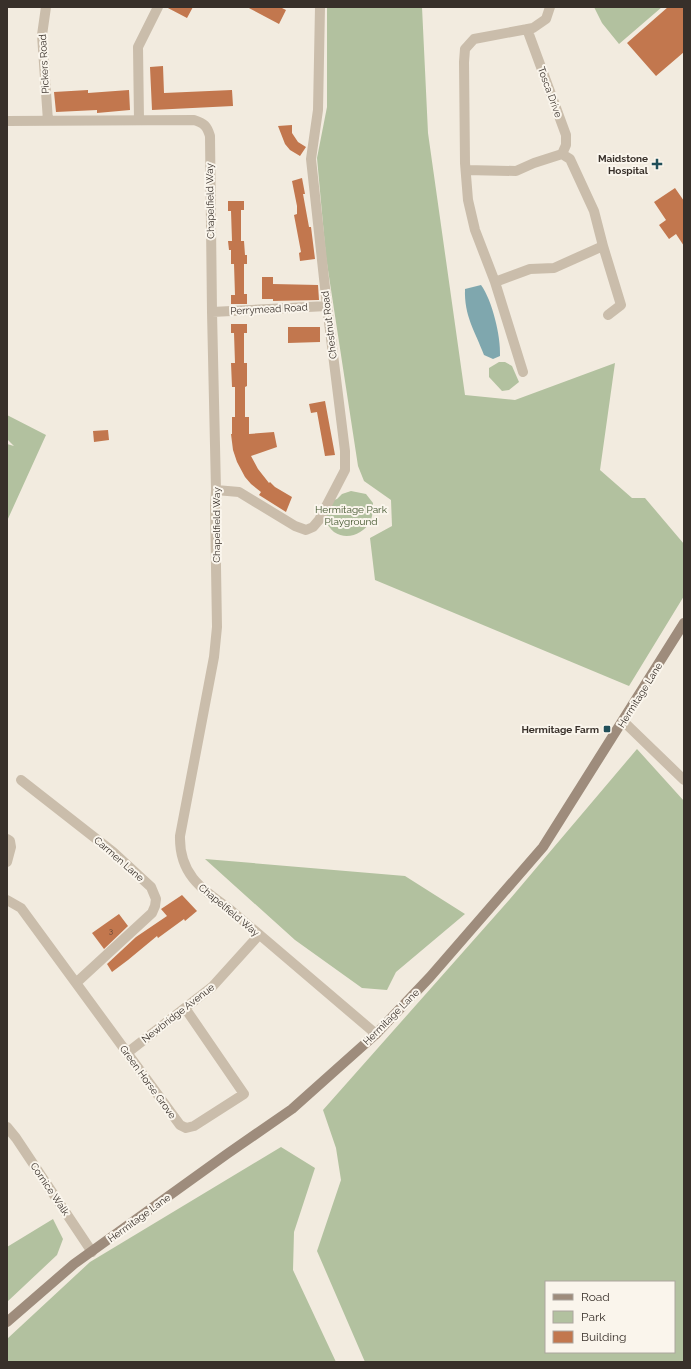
<svg xmlns="http://www.w3.org/2000/svg" width="691" height="1369" font-family="Raleway,sans-serif">
<style>
.green{fill:#b2c19f;fill-rule:evenodd}
.water{fill:#7fa7ae}
.building{fill:#c2774e}
.lines{fill:none;stroke-linecap:round;stroke-linejoin:round}
.minor{stroke:#cabdab;stroke-width:10}
.secondary{stroke:#9e8c7c;stroke-width:10}
.poi-dot{fill:#214f59;stroke:#faf5ec;stroke-width:1.5}
.labels{text-anchor:middle;dominant-baseline:central;stroke-width:4;stroke-linejoin:round;paint-order:stroke}
.number-label{font-size:8px;fill:#5a4233}
.street-label{font-size:10px;fill:#38302a;stroke:#faf5ec}
.poi-label{font-size:10px;font-weight:bold;fill:#38302a;stroke:#faf5ec;text-anchor:end}
.park-label{font-size:10px;fill:#43562f;stroke:#faf5ec}
</style>
<rect width="100%" height="100%" fill="#f2ebdf"/>
<path class="green" d="M327,7H422L428,133L465,395L515,400L615,363L600,470L632,498H645L684,544V596L629,686L375,580L370,538L392,526L391,500L364,481L358,466L326,257L317,158L327,107Z
M594,7H662L619,44L602,23Z
M499,362H505L512,366L519,382L509,390L502,391L489,377V368Z
M7,415L46,435L7,521V444L14,446L7,439Z
M351,491L366,494L373,503C373,509 373,516 370,522C363,534 347,541 334,532C330,529 328,524 324,520L334,500L337,499L342,494Z
M637,749L684,801V1362H365L317,1251L341,1180L336,1148L323,1110L510,899ZM546,1282H674V1352H546Z
M205,859L405,876L465,914L396,972L387,990L362,988L295,940Z
M281,1147L315,1168L294,1232L293,1270L336,1362H7V1339L90,1262Z
M53,1219L63,1239L57,1255L7,1302V1247Z"/>
<path class="water" d="M481,285C492,300 501,336 500,356L493,359L484,355C475,331 464,316 465,289Z"/>
<path class="building" d="M166,7H193L187,18Z
M247,7H280L286,10L279,24Z
M668,7H684V52L656,76L627,43Z
M163,66L164,93L232,90L233,106L152,110L150,67Z
M88,90V93L129,90L130,110L97,113V110L56,112L54,92Z
M292,125V133L298,142L306,147L300,156L290,150L285,144L278,126Z
M302,178L305,194H303L309,227H311L315,259L300,261L299,253L301,252L294,215L297,214V206L292,181Z
M675,188L684,201V246L676,234L669,239L659,225L666,220L654,202Z
M228,201H244V210H241V241H244L245,255H247V264H244V294H247V304H231V295H235L234,264H231V250H229L228,241H232L231,211H228Z
M262,277H273V284L318,285L319,300L273,301V299H262Z
M231,324H247V333H244V363H247V386L245,387V417H249V434L274,432L277,447L251,456L258,469L269,483L270,482L275,487L292,497L286,512L259,495L261,492L251,484L245,477L237,462L233,450L231,434H232V417H235V387H232L231,363H235L234,333H231Z
M288,327H320V342L288,343Z
M325,401L335,455L325,456L317,412L311,413L309,404Z
M108,430L109,440L94,442L93,431Z
M182,895L197,911L185,921L184,919L158,938L157,936L128,960L112,972L107,964L136,937L167,916L161,909Z
M119,914L128,926L104,949L92,933Z"/>
<g class="lines">
<path class="minor" d="M46,7L42,35L48,121
M527,29L566,135V145L562,154
M139,120L138,47L158,7
M7,121L194,120C204,123 207,126 210,136L212,312L216,490L215,506L217,627L214,657L180,836C179,873 200,888 227,907L376,1034
M466,170L516,171L534,163L562,154L570,159L594,211L603,246L554,268L530,269L495,282
M603,246L621,305L608,315
M212,312L327,306
M523,372L495,282L475,230L468,200L465,163L464,62L465,49L474,39L533,28L546,19L550,7
M216,490L239,492L295,526L306,530L313,527L319,520L345,470V451L327,306L311,159L318,110L320,7
M623,721L684,780
M21,780L113,852L151,887L156,899L155,906L152,913L76,983
M7,839L10,841L11,847L7,862
M7,900L21,908L180,1125L186,1128L194,1126L244,1094L185,1008
M127,1053L212,987L259,935
M7,1127L16,1138L92,1252"/>
<path class="secondary" d="M7,1322L74,1264L227,1154L292,1109L376,1034L430,977L543,847L684,623"/>
</g>
<g class="poi-dot">
<path d="M655 158h4v4h4v4h-4v4h-4v-4h-4v-4h4z"/>
<rect x="603" y="725" width="8" height="8" rx="2"/>
</g>
<g class="labels">
<g class="number-label">
<text x="111" y="931">3</text>
</g>
<g class="street-label">
<text transform="translate(44 64) rotate(-93)">Pickers Road</text>
<text transform="translate(550 92) rotate(70)">Tosca Drive</text>
<text transform="translate(210 201) rotate(-91)">Chapelfield Way</text>
<text transform="translate(269 309) rotate(-3)">Perrymead Road</text>
<text transform="translate(329 325) rotate(-97)">Chestnut Road</text>
<text transform="translate(216 525) rotate(-90)">Chapelfield Way</text>
<text transform="translate(640 695) rotate(-58)">Hermitage Lane</text>
<text transform="translate(119 859) rotate(41)">Carmen Lane</text>
<text transform="translate(229 910) rotate(40)">Chapelfield Way</text>
<text transform="translate(178 1013) rotate(-38)">Newbridge Avenue</text>
<text transform="translate(391 1017) rotate(-45)">Hermitage Lane</text>
<text transform="translate(148 1082) rotate(54)">Green Horse Grove</text>
<text transform="translate(50 1189) rotate(56)">Cornice Walk</text>
<text transform="translate(139 1218) rotate(-36)">Hermitage Lane</text>
</g>
<g class="poi-label">
<text x="648" y="158">Maidstone<tspan x="648" dy="12">Hospital</tspan></text>
<text x="599" y="729">Hermitage Farm</text>
</g>
<g class="park-label">
<text x="351" y="509">Hermitage Park<tspan x="351" dy="12">Playground</tspan></text>
</g>
</g>
<rect width="691" height="1369" fill="none" stroke="#38302a" stroke-width="16"/>
<rect x="545" y="1281" width="130" height="72" fill="#faf5ec" stroke="#aca69e"/>
<rect x="553" y="1294" width="20" height="6" fill="#9e8c7c" stroke="#aca69e"/>
<text x="581" y="1301" font-size="12" fill="#38302a">Road</text>
<rect x="553" y="1311" width="20" height="12" fill="#b2c19f" stroke="#aca69e"/>
<text x="581" y="1321" font-size="12" fill="#38302a">Park</text>
<rect x="553" y="1331" width="20" height="12" fill="#c2774e" stroke="#aca69e"/>
<text x="581" y="1341" font-size="12" fill="#38302a">Building</text>
</svg>
